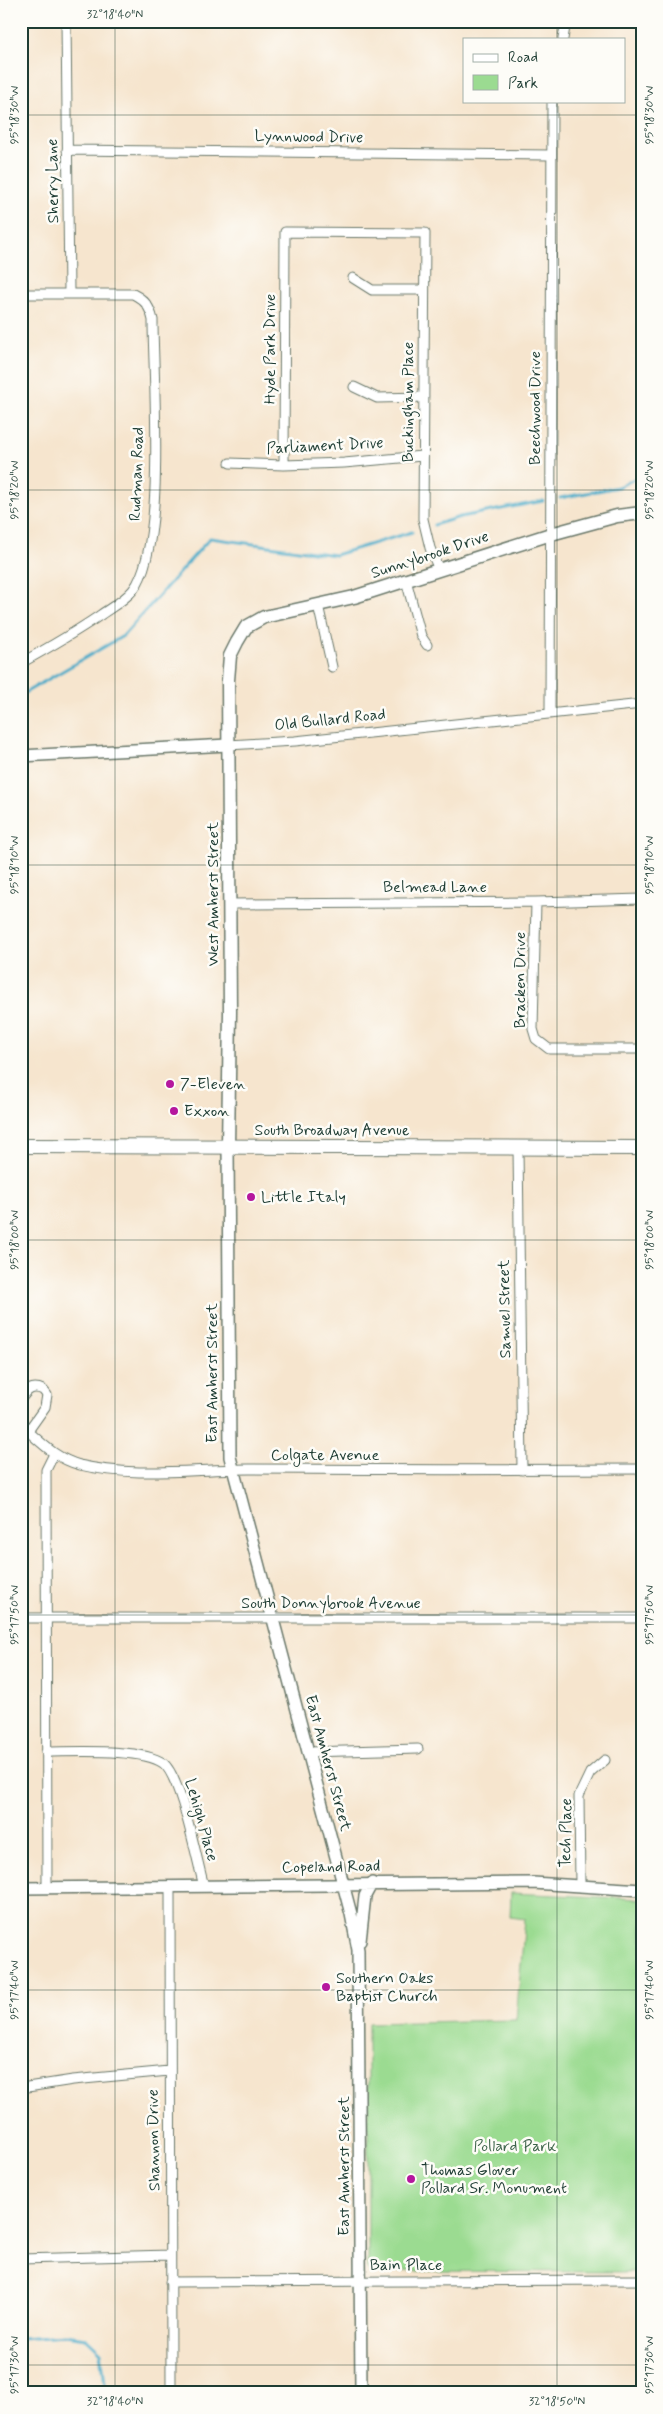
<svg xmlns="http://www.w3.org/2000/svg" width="663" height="2414" font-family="Mynerve,sans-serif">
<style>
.green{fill:#9bdb91;stroke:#5d8c62}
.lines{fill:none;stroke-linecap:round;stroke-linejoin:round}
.stream{stroke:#49acc9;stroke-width:3}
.minor-casing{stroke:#6a786a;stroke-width:11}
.tertiary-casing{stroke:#6a786a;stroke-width:14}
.secondary-casing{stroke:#6a786a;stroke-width:15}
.primary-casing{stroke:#6a786a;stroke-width:16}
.minor{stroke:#fff;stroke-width:9}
.tertiary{stroke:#fff;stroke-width:11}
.secondary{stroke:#fff;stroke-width:12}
.primary{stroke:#fff;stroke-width:14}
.ticks{fill:none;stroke:#1f3d34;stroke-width:1;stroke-opacity:0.45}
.poi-dot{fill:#b5179e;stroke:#fdfcf7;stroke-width:2}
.labels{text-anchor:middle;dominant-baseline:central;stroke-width:5;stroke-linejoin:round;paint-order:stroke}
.street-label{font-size:16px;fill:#1f3d34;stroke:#fdfcf7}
.poi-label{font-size:16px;fill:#1f3d34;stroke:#fdfcf7;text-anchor:start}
.park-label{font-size:16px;fill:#3e644b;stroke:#fdfcf7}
.neatline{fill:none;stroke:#1f3d34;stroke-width:2}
.ticks-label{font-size:12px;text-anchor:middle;fill:#1f3d34}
</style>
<rect width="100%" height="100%" fill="#fdfcf7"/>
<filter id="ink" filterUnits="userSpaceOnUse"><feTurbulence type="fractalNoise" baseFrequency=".02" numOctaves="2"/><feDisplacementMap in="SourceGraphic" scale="10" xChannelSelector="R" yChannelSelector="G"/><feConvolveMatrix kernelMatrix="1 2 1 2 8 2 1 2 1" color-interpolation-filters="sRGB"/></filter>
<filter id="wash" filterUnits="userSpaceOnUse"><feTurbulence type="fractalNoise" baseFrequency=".0096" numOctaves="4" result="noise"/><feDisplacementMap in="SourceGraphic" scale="20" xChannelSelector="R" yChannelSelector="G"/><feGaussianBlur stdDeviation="1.12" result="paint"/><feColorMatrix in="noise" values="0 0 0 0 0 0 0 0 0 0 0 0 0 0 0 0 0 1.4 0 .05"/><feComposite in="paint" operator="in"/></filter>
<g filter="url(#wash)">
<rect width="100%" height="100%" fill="#f6e5ce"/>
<path class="green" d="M511,1893L642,1899V2272L368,2271V2023L516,2020L525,1919L510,1917Z"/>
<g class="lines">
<path class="stream" d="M560,498L618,487L642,475
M434,525L460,517L543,501
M21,695L123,636L210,538L335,555L412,532
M21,2338L65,2335L86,2338L101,2352L106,2393"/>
</g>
</g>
<g filter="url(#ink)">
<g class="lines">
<defs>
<path id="minor" d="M66,21L69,293
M563,39L566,21
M67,150L550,155
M353,278L372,290H423
M21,294H133C145,300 150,307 153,320C153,379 167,548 133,590C124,601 110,608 99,616C74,633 48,648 21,663
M354,387L377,398L424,397
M230,463L284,465L344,463L422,456
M284,465L285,232L425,233L423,519L430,548L439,570
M406,580L421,636L427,645
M318,605L332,667
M550,714L552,101
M228,745L295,741L642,704
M536,902L533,1029L536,1039L549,1049H642
M229,904L536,902L642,899
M518,1148L522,1470
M21,1399C27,1390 32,1385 43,1390L47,1395L45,1407L28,1431
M21,1425C40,1441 54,1458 80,1465C134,1478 193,1469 249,1469C380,1470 511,1470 642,1469
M21,1618H642
M46,1752C74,1752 142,1748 163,1763C181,1776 197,1862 204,1886
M308,1752L418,1749
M580,1885L579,1796L590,1773L605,1760
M170,1886L171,2393
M47,1888L46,1470L54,1454
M21,2088L73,2080L169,2071
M21,2259L170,2255
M170,2282L642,2280"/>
<path id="tertiary" d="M21,756L228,745
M228,1146L230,1457L351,1914L358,1950L361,2393
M21,1888L533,1883L642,1890
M360,1941L365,1896L372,1883"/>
<path id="secondary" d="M228,1146L230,1012L228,680L230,656L237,642L246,627L264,617L354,597L551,534L617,516L642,513"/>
<path id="primary" d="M21,1146L642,1148"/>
</defs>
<use href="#minor" class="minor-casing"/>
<use href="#tertiary" class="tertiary-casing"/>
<use href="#secondary" class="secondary-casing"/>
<use href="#primary" class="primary-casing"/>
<use href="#minor" class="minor"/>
<use href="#tertiary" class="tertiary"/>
<use href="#secondary" class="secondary"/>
<use href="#primary" class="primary"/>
</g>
</g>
<path class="ticks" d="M115,21V2393M557,21V39M557,101V2393M21,115H642M21,490H642M21,865H642M21,1240H642M21,1615H642M21,1990H642M21,2365H642"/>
<g class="poi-dot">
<circle cx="170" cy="1084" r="5"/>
<circle cx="174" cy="1111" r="5"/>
<circle cx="251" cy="1197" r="5"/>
<circle cx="326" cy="1987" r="5"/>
<circle cx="411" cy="2179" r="5"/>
</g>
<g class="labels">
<g class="street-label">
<text transform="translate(309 137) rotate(1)">Lynnwood Drive</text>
<text transform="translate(53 181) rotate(-91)">Sherry Lane</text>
<text transform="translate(270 349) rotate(-90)">Hyde Park Drive</text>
<text transform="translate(408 402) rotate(-90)">Buckingham Place</text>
<text transform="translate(535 408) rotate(-90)">Beechwood Drive</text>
<text transform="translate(325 446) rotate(-3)">Parliament Drive</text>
<text transform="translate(137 474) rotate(-88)">Rudman Road</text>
<text transform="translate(430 555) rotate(-18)">Sunnybrook Drive</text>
<text transform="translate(330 720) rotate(-6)">Old Bullard Road</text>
<text x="435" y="887">Belmead Lane</text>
<text transform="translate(213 894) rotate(-90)">West Amherst Street</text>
<text transform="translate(520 980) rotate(-90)">Bracken Drive</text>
<text x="332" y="1130">South Broadway Avenue</text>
<text transform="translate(505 1309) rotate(-91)">Samuel Street</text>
<text transform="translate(212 1373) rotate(-90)">East Amherst Street</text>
<text x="325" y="1455">Colgate Avenue</text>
<text x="331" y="1603">South Donnybrook Avenue</text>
<text transform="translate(328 1763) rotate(75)">East Amherst Street</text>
<text transform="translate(201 1820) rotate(74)">Lehigh Place</text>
<text transform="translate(566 1833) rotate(-89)">Tech Place</text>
<text transform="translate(331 1867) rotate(-1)">Copeland Road</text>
<text transform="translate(154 2140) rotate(-91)">Shannon Drive</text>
<text transform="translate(344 2166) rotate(-90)">East Amherst Street</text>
<text x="406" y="2265">Bain Place</text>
</g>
<g class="poi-label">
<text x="180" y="1084">7-Eleven</text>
<text x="184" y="1111">Exxon</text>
<text x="261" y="1197">Little Italy</text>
<text x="336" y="1978">Southern Oaks<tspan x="336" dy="18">Baptist Church</tspan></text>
<text x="421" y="2170">Thomas Glover<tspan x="421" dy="18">Pollard Sr. Monument</tspan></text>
</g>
<g class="park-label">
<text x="515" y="2146">Pollard Park</text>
</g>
</g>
<rect width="663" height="2414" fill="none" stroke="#fdfcf7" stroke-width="55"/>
<rect x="463" y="38" width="162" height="65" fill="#fdfcf7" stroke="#a4b0a9"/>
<rect x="473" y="54" width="25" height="8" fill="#ffffff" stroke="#a4b0a9"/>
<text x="508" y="62" font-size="15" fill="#1f3d34">Road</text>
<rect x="473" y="75" width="25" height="15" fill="#9bdb91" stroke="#a4b0a9"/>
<text x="508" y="88" font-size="15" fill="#1f3d34">Park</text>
<rect x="28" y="28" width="608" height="2358" class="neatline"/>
<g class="ticks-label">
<text x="115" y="18">32°18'40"N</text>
<text transform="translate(649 115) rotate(-90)" y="4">95°18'30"W</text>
<text transform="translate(14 115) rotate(-90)" y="4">95°18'30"W</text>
<text transform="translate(14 490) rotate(-90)" y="4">95°18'20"W</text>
<text transform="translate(649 490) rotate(-90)" y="4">95°18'20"W</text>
<text transform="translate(14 865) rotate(-90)" y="4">95°18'10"W</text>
<text transform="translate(649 865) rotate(-90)" y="4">95°18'10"W</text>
<text transform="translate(14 1240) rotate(-90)" y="4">95°18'00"W</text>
<text transform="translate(649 1240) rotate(-90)" y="4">95°18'00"W</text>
<text transform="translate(14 1615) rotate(-90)" y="4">95°17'50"W</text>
<text transform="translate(649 1615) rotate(-90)" y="4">95°17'50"W</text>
<text transform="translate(649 1990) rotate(-90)" y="4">95°17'40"W</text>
<text transform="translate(14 1990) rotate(-90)" y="4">95°17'40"W</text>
<text transform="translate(14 2365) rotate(-90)" y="4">95°17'30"W</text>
<text transform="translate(649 2365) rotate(-90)" y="4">95°17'30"W</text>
<text x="115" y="2405">32°18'40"N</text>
<text x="557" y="2405">32°18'50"N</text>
</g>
</svg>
